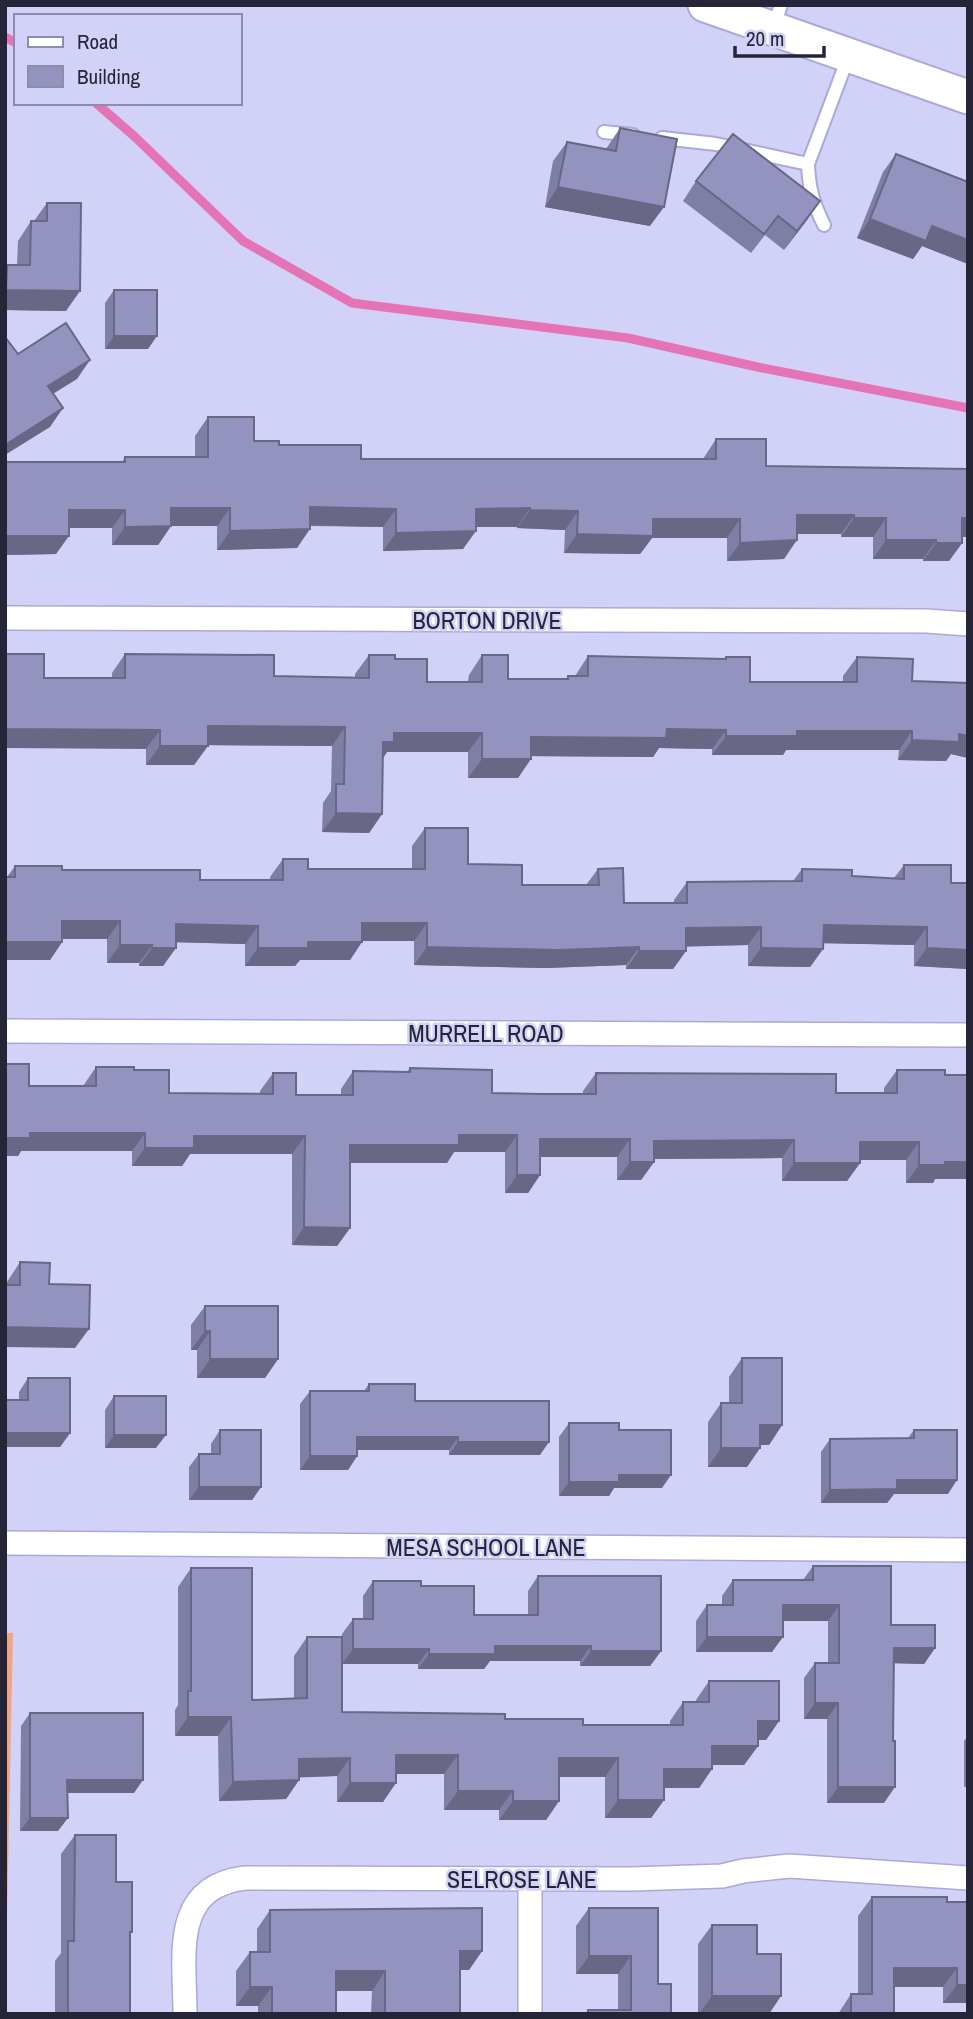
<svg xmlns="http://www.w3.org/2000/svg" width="973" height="2019" font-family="'Archivo Narrow',sans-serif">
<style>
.green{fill:#efa684}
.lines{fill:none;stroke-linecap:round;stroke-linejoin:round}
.stream{stroke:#e474b6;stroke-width:9}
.lane-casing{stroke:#aaa9d7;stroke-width:16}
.street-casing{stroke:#aaa9d7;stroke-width:26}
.secondary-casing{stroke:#aaa9d7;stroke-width:37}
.lane{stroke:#fff;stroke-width:12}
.street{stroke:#fff;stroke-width:23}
.secondary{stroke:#fff;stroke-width:33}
.wall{fill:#7f7ea5}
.shaded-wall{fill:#686786}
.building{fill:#9493c0;stroke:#686786;stroke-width:2}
.labels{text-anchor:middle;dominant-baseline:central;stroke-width:5;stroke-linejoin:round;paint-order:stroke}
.street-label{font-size:24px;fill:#252537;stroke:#d2d2f8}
</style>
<rect width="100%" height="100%" fill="#d2d2f8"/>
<path class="green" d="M5,1633H13L5,2013Z"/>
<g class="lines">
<path class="stream" d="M5,37L16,43
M96,103L134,136L243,241L352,303L628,338L762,368L968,408"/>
<defs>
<path id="lane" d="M773,28L781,5
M604,132L633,135
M662,138L716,144L808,164L849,55
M808,164C809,189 813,203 824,225"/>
<path id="street" d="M5,618L927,621L968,624
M5,1031L968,1035
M5,1543L968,1550
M185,2014C185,1957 170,1887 245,1878L632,1879L722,1876L743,1871L789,1866L968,1878
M530,2014V1879"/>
<path id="secondary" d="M705,5L968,97"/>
</defs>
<use href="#lane" class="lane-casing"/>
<use href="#street" class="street-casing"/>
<use href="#secondary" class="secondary-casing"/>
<use href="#lane" class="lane"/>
<use href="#street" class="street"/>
<use href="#secondary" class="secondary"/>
</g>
<path class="wall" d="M620,128L650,226L545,207L553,161L567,142L606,149Z
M896,154L968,182V264L922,246L913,259L857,238L883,172Z
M696,181L807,220L784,250L765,235L751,253L683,201Z
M47,203L66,311L5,310V267L7,265H17L18,241L31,221H34Z
M114,290L148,349H105V303Z
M208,417L254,441L361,459H703L716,439L766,466L968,537H962V543L949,561H923V559H873V537H841V534H797L784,559L727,561V538H652L640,554L564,553L565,530L517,528V527H476L463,549L383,551V527L310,526L297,548L217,550V526H171L158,545H112V528H69L56,554L5,555V462H122L125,457H195V436Z
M125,654L274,676L355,677V674L369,655L395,659L427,682H468L469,675L482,655L508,679H566L568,676H575L588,656L724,659L726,657L750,682H843V676L857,657L912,681L967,683L968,681V758L951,754L946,761L898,760L899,750H786L783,755H712V749L659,748L653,757L531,756L518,778H468V752H387L383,758L382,814L369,833L322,832L323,803L331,791L332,746L208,745L194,765H146V749L44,678H112V673Z
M425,828L468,864L522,885H586L598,869L624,903H674V900L687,882L793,881L802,869L852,876L894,878L904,865L951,883H968V969L914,966V945L823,943V949L810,967L748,966V945L686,946V951L673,969H626V965L546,968L414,965V941H362L350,960H300L295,966H245V944L176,942L163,966H139V963H107V939H62V942L50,960H5L7,877L15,866L200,880H270V877L283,859L308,869H412V846Z
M5,1064L29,1086H83L96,1067L134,1070L169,1093L260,1094V1091L273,1073L296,1095H341V1089L353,1071L407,1072L410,1068L492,1093L583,1094V1091L596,1073L836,1093H884V1088L897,1070L945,1075L968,1179H935L933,1183H906V1160H860V1163L847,1181H782V1158L654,1159V1162L641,1180H617V1157H540V1175L528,1193H505V1152H454L447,1163H350V1228L337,1246L292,1245V1154H190L182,1166H132V1151H21L18,1156H5Z
M20,1262L49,1284L75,1348L6,1285L7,1282Z
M205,1306L278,1359L265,1378H197V1350H191V1325Z
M742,1358L782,1425L769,1445H760V1448L747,1467H708V1422L721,1403H729V1377Z
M28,1378L70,1433L60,1447H5L19,1400V1392Z
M369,1384L415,1401L540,1455H449V1450H357V1456L348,1470H300V1404L310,1391H364Z
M114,1396L156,1448H105V1410Z
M569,1423L619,1430L662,1488H614L609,1496H559V1437Z
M220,1430L261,1487L252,1500H189V1467L199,1454H211V1444Z
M914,1430L948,1494H894L887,1503H821V1452L830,1439L908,1438Z
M813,1566L891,1625L935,1648L924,1664L894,1663L884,1803H827V1719H804V1678L815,1663H828V1621H783L772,1652H696V1621L707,1605H722V1596L733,1580H803Z
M191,1568L252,1700L294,1699V1656L307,1637H342V1634L353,1619H363V1596L373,1581L421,1586L474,1615H528V1591L538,1576L661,1651L650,1666H580V1661H490L484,1669H418V1664H342V1712L505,1719L583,1725H670V1721L683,1702H696V1700L709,1681L779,1721L766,1740H758V1746L744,1765H712V1769L699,1788H664V1800L651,1818H605V1777H559V1801L546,1820H499V1810H444V1774H396L383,1802H337V1776L299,1777V1780L286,1799L219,1801L218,1736H175V1710L178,1705V1587Z
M30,1713L134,1793H67L58,1831H20L21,1726Z
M968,1736V1787H964V1741Z
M75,1835L116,1882L130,1934V2014H55V1961L61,1953V1854Z
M872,1897L947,1902L968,2003H943V1987H894V2014H838L851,1994H858V1916Z
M589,1908L658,1984L671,2014H585L588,2010H618V1974H576V1926Z
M270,1910L482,1951L469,1970H460V2014H371L372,1991H336V2014H258V2006H236V1971L250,1952H257V1929Z
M712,1925L757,1954L769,2014H698V1944Z"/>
<path class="shaded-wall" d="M558,187L664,207L650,226L545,207Z
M820,201L807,220L784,250L797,231Z
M870,219L932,226L968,240V264L922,246L913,259L857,238Z
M6,290L80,291L66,311L5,310Z
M114,336H157L148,349H105Z
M90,360L77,379L35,405L48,386Z
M63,408L50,427L5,455V445Z
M310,507L396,509L383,527L297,525Z
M171,508H230L217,526H158Z
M530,508L517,527H463L476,509Z
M69,510H125L112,528H56Z
M530,510L578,511L565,530L517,528Z
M797,515H854L841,534H784Z
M854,518H886L873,537H841Z
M962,518H968V537H949Z
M653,519H740L727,538H652L640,554L564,553L577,534Z
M171,526L158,545H112L125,527Z
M310,529L297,548L217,550L230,531Z
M476,531L463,549L383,551L396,533Z
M5,536H69L56,554L5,555Z
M797,540L784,559L727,561L740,543Z
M886,540H936L923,559H873Z
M936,543H962L949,561H923Z
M208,726L345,727L332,746L194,745Z
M5,729L160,730L146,749L5,748Z
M667,729L726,730L712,749L659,748L653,757L518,756L531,737Z
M797,731H912L899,750H786L783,755H712L726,736Z
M394,733H482L468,752H387L381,761L383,742Z
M959,734L968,736V758L951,754L946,761L898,760L912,740Z
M160,746H208L194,765H146Z
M482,759H531L518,778H468Z
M336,813L382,814L369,833L322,832Z
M62,921H120L107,939H50Z
M362,923H427L414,941H350Z
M176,924L258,926L245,944L164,942Z
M824,925L927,927L914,945L811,943Z
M761,927L748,945L673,947L686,928Z
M5,942H62L50,960H5Z
M308,942H362L350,960H300L295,966H245L258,948Z
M120,945H152L139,963H107Z
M427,947H639L626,965L546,968L414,965Z
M152,948H176L163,966H139Z
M761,948L823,949L810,967L748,966Z
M927,948L968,950V969L914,966Z
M639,951H686L673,969H626Z
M30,1133H145L132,1151H21L18,1156H5V1138Z
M459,1135H517L505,1152H454L447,1163H338L350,1145Z
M194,1136H305L292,1154H190L182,1166H132L145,1148Z
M540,1139H630L617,1157H528Z
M794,1140L782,1158L641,1159L654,1141Z
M860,1142H919L906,1160H847Z
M630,1162H654L641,1180H617Z
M945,1162H968V1179H935L933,1183H906L919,1165Z
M794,1163H860L847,1181H782Z
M517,1175H540L528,1193H505Z
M304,1227L350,1228L337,1246L292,1245Z
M5,1327L89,1329L75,1348L5,1347Z
M205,1331H210L197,1350H191Z
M210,1359H278L265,1378H197Z
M760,1425H782L769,1445H747Z
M5,1433H70L60,1447H5Z
M114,1435H166L156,1448H105Z
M357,1437H458L449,1450H348Z
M458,1442H549L540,1455H449Z
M721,1448H760L747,1467H708Z
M310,1456H357L348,1470H300Z
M619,1475H671L662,1488H614L609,1496H559L569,1482Z
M897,1480H957L948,1494H894L887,1503H821L830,1490Z
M199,1487H261L252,1500H189Z
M783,1605H839L828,1621H772Z
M707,1637H783L772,1652H696Z
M495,1646H591L580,1661H490L484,1669H418L429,1654Z
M894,1648H935L924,1664L883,1663Z
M353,1649H429L418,1664H342Z
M591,1651H661L650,1666H580Z
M815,1703H838L827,1719H804Z
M188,1717H231L218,1736H175Z
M758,1721H779L766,1740H744Z
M712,1746H758L744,1765H699Z
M396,1755H458L444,1774H383Z
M350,1758L337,1776L286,1778L299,1759Z
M559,1758H618L605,1777H546Z
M664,1769H712L699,1788H651Z
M67,1780H143L134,1793H58Z
M299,1780L286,1799L219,1801L233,1782Z
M350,1783H396L383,1802H337Z
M838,1787H895L884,1803H827Z
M458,1791H513L499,1810H444Z
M618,1800H664L651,1818H605Z
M513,1801H559L546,1820H499Z
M30,1818H68L58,1831H20Z
M460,1951H482L469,1970H447Z
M589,1956H631L618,1974H576Z
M894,1968H957L943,1987H881Z
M336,1971H385L372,1991H322Z
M957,1985H968V2003H943Z
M250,1987H272L258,2006H236Z
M712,1996H781L769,2014H699Z"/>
<path class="building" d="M620,128L677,139L664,207L558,187L567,142L616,151Z
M733,134L820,201L797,231L778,216L764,234L696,181Z
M896,154L968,182V240L932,226L926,241L870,219Z
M47,203H81L80,291L6,290L7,265H30L31,221H47Z
M114,290H157V336H114Z
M66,323L90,360L48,386L63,408L5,445V337L18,354Z
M208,417H254V441H279V445H361V459H716V439H766V466L968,469V518H962V543H936V540H886V518H854V515H797V540L740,543V519H653V536L577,534L578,511L530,510V508L476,509V531L396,533V509L310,507V529L230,531V508H171V526L125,527V510H69V536H5V462H125V457H208Z
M5,654H44V678H125V654L274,655V676L369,678V655H395V659H427V682H482V655H508V679H568V676H588V656L726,659V657H750V682H857V657L913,659L912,681L968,683V736L959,734V742L912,740V731H797V736H726V730L667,729L666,738L531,737V759H482V733H394V742H383L382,814L336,813V784H344L345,727L208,726V746H160V730L5,729Z
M425,828H468V864L522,865V885H599L598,869L623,868L624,903H687V882L802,881V869L852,870V876L904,879V865H951V883H968V950L927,948V927L824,925L823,949L761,948V927L686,928V951H639V947L559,950L427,947V923H362V942H308V948H258V926L176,924V948H152V945H120V921H62V942H5V877H15V866H62V870H200V880H283V859H308V869H425Z
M5,1064H29V1086H96V1067H134V1070H169V1093L273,1094V1073H296V1095H353V1071L410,1072V1068L492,1070V1093L540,1094H596V1073L836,1074V1093H897V1070H945V1075H968V1162H945V1165H919V1142H860V1163H794V1140L654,1141V1162H630V1139H540V1175H517V1135H459V1145H350V1228L304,1227L305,1136H194V1148H145V1133H30V1138H5Z
M20,1262L50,1263L49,1284L90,1285L89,1329L5,1327V1285H20Z
M205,1306H278V1359H210V1331H205Z
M742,1358H782V1425H760V1448H721V1403H742Z
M28,1378H70V1433H5V1400H28Z
M369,1384H415V1401H549V1442H458V1437H357V1456H310V1391H369Z
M114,1396H166V1435H114Z
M569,1423H619V1430H671V1475H619V1482H569Z
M220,1430H261V1487H199V1454H220Z
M914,1430H957V1480H897V1489L830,1490V1439L914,1438Z
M813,1566H891V1625H935V1648H894L893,1741H895V1787H838V1703H815V1663H839V1605H783V1637H707V1605H733V1580H813Z
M191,1568H252V1700L307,1698V1637H342V1712L505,1714V1719H583V1725H683V1702H709V1681H779V1721H758V1746H712V1769H664V1800H618V1758H559V1801H513V1791H458V1755H396V1783H350V1758L299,1759V1780L233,1782L231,1717H188V1691H191Z
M538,1576H661V1651H591V1646H495V1654H429V1649H353V1619H373V1581H421V1586H474V1615H538Z
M30,1713H143V1780H67L68,1818H30Z
M75,1835H116V1882H132V1932H130V2014H68V1941H74Z
M872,1897H947V1902H968V1985H957V1968H894V2014H851V1994H872Z
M482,1908V1951H460V2014H385V1971H336V2014H272V1987H250V1952H270V1910Z
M589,1908H658V1984H671V2014H588V2010H631V1956H589Z
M712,1925H757V1954H781V1996H712Z"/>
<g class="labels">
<g class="street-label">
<text x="487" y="620">BORTON DRIVE</text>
<text x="486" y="1033">MURRELL ROAD</text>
<text x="486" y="1547">MESA SCHOOL LANE</text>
<text x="522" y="1879">SELROSE LANE</text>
</g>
</g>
<rect width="973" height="2019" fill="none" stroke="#252537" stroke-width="14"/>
<rect x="14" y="14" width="228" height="91" fill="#d2d2f8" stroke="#8d8dab" stroke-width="2"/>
<rect x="28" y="37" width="35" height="10" fill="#ffffff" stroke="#8d8dab" stroke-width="2"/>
<text x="77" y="49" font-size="21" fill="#252537">Road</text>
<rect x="28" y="66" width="35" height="21" fill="#9493c0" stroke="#8d8dab" stroke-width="2"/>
<text x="77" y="84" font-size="21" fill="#252537">Building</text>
<path d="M735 46v10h89v-10" fill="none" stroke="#252537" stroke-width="3.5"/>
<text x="746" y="46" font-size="21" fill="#252537" stroke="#d2d2f8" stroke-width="5" paint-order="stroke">20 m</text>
</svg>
